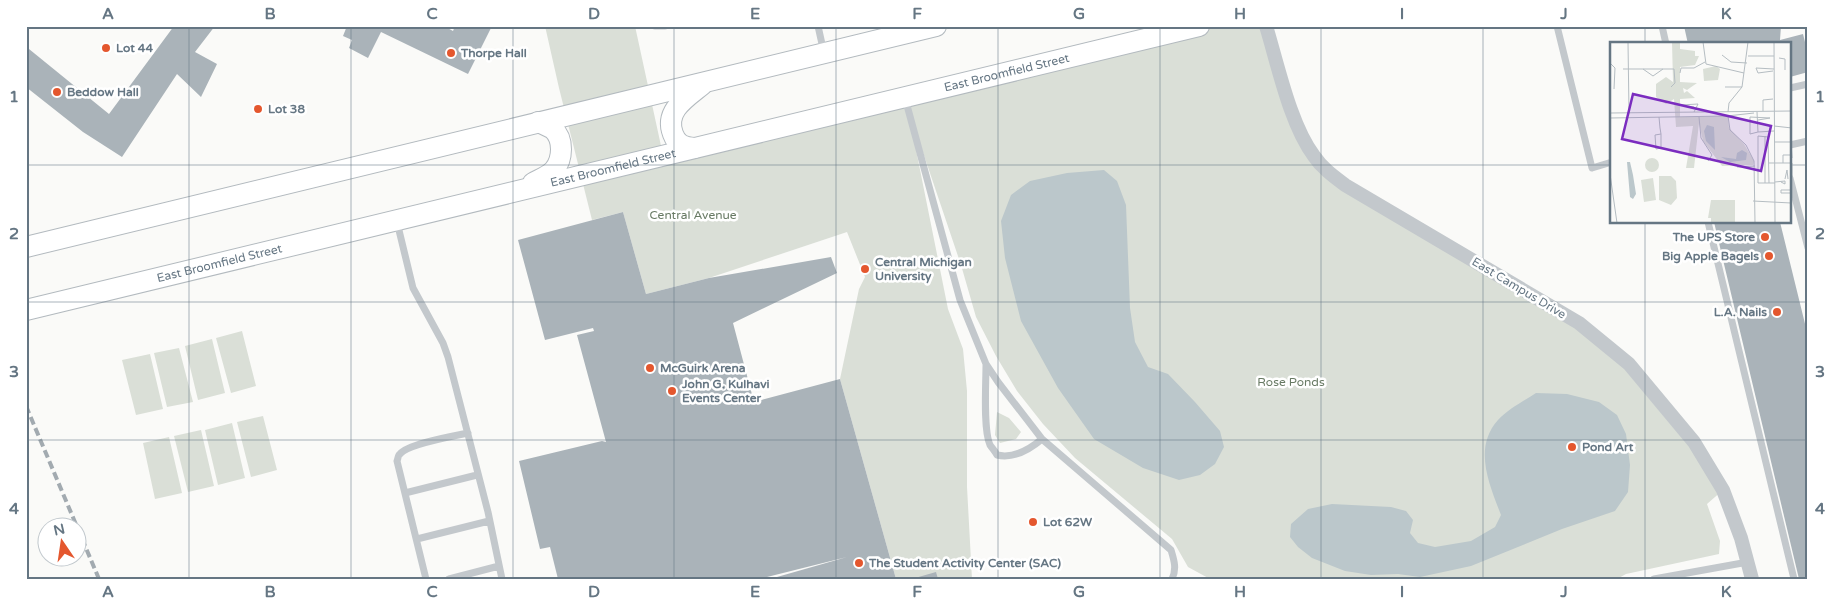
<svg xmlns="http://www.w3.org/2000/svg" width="1834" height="605" font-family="'Varela Round',sans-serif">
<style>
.green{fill:#dadfd7}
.water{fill:#bbc7cb}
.building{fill:#aab3b9}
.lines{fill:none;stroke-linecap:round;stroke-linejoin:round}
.secondary-casing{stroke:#b3babf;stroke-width:22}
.lane{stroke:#c3c8cc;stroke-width:7}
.street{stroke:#c3c8cc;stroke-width:14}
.secondary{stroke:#fff;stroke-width:20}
.rail{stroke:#a2aab0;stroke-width:4;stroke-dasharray:8 4;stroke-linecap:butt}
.grid{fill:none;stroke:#657683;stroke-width:1;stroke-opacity:0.55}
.poi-dot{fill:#e4572e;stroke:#fff;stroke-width:2}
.labels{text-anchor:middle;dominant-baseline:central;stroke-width:5;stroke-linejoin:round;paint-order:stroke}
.poi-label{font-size:12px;font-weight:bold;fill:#657683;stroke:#fff;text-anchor:start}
.street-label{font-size:12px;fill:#657683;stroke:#fff}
.park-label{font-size:12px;fill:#687a64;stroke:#fff}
.inset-road{fill:none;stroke:#b5bdc2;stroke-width:1}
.view{fill:#7b2cbf;fill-opacity:0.15;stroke:#7b2cbf;stroke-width:2.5}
.inset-edge{fill:none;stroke:#657683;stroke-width:2.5}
.neatline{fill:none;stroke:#657683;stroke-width:2}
.grid-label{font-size:16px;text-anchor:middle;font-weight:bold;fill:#657683}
</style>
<rect width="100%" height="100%" fill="#fafaf8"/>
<path class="green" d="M545,26H635L663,155L1199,26H1266L1301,132L1345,185L1550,306L1629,364L1723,490L1707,504L1720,541L1719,554L1626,574L1617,579H1210L1188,567L1172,539L1075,458L1043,424L1017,391L996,356L976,317L961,265L907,105L948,309L963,349L967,391V487L972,579H896L840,379L859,289L865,277L847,232L709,278L646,294L623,212L592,220L559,88Z
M242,331L256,386L231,393L216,338Z
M212,339L225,393L198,400L185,346Z
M179,348L193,402L167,407L154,353Z
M150,354L163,409L136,415L122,360Z
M997,412L1009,418L1021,432L1016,439L1000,443L995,435Z
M263,416L277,470L251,477L237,422Z
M232,423L245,478L218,485L205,430Z
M201,430L214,486L188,492L174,436Z
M169,437L182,493L155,499L143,443Z"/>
<path class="water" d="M1104,170L1117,181L1126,205L1130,308L1135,342L1148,367L1168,374L1195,402L1220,431L1224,447L1215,464L1200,475L1179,480L1143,468L1094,439L1058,388L1021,321L1005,258L1001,221L1011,195L1030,181L1067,173Z
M1536,393L1567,394L1599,402L1617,415L1626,434L1630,465L1628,492L1615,511L1562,529L1471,566L1420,577L1398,574L1371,575L1345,571L1312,558L1298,547L1290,537L1291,524L1308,509L1332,504L1391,507L1406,511L1413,520L1410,533L1418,543L1435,547L1471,541L1495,527L1501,515C1489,484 1473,448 1498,420C1508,409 1524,401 1536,393Z"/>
<path class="building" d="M174,26H215L195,52L217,64L201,97L177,74L122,157L83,132L26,87V54L29,49L109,114Z
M347,26H444L453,31L455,26H492L468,74L381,32L368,58L349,48L352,40L343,36Z
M1684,26H1781L1780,40L1803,34L1808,54V72L1790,77V44H1688Z
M623,212L646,294L709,278L831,257L837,273L733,323L754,402L840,379L896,579H770L847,557L759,579H558L550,547L540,549L519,461L602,441L606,442L577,335L594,331L593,328L545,340L518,240Z
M1714,222H1780L1808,336V579H1799Z
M936,572L938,579H915V578Z"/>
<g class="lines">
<defs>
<g id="secondary">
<path d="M694,148C684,147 677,145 673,134C664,111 686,98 702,85"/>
<path d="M533,183C540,179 549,176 554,170C563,159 564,139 553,129C548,126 543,124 538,122"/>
<path d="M26,247L936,26"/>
<path id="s1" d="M26,310L1199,26"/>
</g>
</defs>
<use href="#secondary" class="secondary-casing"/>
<path class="lane" d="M655,26H665
M818,26L824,53
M1557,26L1592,168L1612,162
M1662,26L1666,44
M1790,88L1808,84
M905,98L960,300L986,364L998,382L1042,439L1171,550C1174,560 1177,569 1172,579
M1790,145L1808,141
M1790,178L1808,248
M397,222L413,288L443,343L448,357L488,512L502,579
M1708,222L1794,579
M986,365C986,383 983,430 990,445C992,448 995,451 997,455C1014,459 1029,450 1042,439
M405,493L477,475
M417,539L489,521
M426,579L397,461C398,459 398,455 400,454C407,444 454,436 468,433
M449,579L499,566
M1654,579L1748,562"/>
<path class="street" d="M1266,26C1278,65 1290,124 1314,156C1322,168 1333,176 1345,185L1579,323L1629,364L1694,442L1723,490L1741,538L1752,579"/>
<use href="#secondary" class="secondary"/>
<path class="rail" d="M26,406L99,579"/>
</g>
<path class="grid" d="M189,26V579M351,26V579M513,26V579M674,26V579M836,26V579M998,26V579M1160,26V579M1321,26V579M1483,26V579M1645,26V44M26,165H1612M1790,165H1808M1645,222V579M26,302H1808M26,440H1808"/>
<g class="poi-dot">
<circle cx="106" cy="48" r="5"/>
<circle cx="451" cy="53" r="5"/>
<circle cx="57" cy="92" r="5"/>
<circle cx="258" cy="109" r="5"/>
<circle cx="1765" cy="237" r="5"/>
<circle cx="1769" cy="256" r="5"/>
<circle cx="865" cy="269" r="5"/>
<circle cx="1777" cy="312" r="5"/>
<circle cx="650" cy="368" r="5"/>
<circle cx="672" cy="391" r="5"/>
<circle cx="1572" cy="447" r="5"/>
<circle cx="1033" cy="522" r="5"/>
<circle cx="859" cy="563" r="5"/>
</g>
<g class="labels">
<g class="poi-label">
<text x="116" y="48">Lot 44</text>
<text x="461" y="53">Thorpe Hall</text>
<text x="67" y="92">Beddow Hall</text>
<text x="268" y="109">Lot 38</text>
<text x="1755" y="237" text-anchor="end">The UPS Store</text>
<text x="1759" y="256" text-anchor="end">Big Apple Bagels</text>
<text x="875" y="262">Central Michigan<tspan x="875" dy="14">University</tspan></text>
<text x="1767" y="312" text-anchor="end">L.A. Nails</text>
<text x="660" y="368">McGuirk Arena</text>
<text x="682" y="384">John G. Kulhavi<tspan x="682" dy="14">Events Center</tspan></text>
<text x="1582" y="447">Pond Art</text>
<text x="1043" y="522">Lot 62W</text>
<text x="869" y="563">The Student Activity Center (SAC)</text>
</g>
<g class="street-label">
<text stroke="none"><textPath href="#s1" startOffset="1009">East Broomfield Street</textPath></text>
<text stroke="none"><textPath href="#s1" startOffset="604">East Broomfield Street</textPath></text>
<text stroke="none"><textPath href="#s1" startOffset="199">East Broomfield Street</textPath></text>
<text transform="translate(1519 288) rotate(31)">East Campus Drive</text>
</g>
<g class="park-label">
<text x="693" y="215">Central Avenue</text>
<text x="1291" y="382">Rose Ponds</text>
</g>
</g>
<g transform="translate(1610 42)">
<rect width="181" height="181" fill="#fafaf8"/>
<path d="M62,0H70V7L85,9V14H89L85,23L70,25V40L87,41L77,48L73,46L74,51L77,49L85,56L70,57V75L118,74L119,86L134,102L144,119L143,123L112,124L93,99L89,81L84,126H76L83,84L66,85L64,57L56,62L46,55V42L56,35L63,40ZM106,24L110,27L108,38L94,39L93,27ZM35 123a7 7 0 1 1 14 0a7 7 0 1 1-14 0ZM49,134H61L66,139L67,156L61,163L49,158ZM43,136L46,158L34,160L31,138ZM101,158H125V181H101V176H98Z" fill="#dadfd7"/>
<path d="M97,83L104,85L105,108L96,99L94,89ZM132,108L137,111L136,118L120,120L111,115L126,117L127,111ZM17,120H20L23,133L26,152L23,157L20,155Z" fill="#bbc7cb"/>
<path class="inset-road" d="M18,0L19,71M93,0L96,22L134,31M164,0L165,181M112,13L121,20L137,21M138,14H164M169,16L175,17V28M0,21L5,26L4,47M13,27H64L65,41L61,45M33,27L43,34L53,27M163,29L148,31L146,26L164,27M70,31L71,26H84L95,20M115,45H132M84,65L71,63L88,62L84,70M153,69V58L163,57M118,70L119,61L132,45L138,0M147,70L148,90L164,89M0,71L182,69M118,74L120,88L136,103L144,119L145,181M49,75L50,86L51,92V106L46,107L45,93L51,92M89,75L91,96L102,113L98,119M0,76L117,74L144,71M148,78L160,76L140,75V92L148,90M164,84L182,86M155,94V141M164,100H182M181,100L182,116M159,121H180M173,121V113H182M182,121V156M127,125L145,124M0,132L7,181M175,137L177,128L178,137M165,140L175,139V142L171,140M159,141L158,95L148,94V141H165M180,148H171V151H181M143,159L181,161V156"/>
<path class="view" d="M23,52L161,84L151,129L12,97Z"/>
<rect width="181" height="181" class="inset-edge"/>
</g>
<rect width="1834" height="605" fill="none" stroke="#ffffff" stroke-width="55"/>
<g transform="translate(62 542) rotate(347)"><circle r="24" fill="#ffffff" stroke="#c1c8cd"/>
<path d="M0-4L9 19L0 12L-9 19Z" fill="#e4572e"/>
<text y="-8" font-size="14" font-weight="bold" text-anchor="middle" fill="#657683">N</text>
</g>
<rect x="28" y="28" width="1778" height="550" class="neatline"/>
<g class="grid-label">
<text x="108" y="19">A</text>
<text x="270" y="19">B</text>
<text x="432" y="19">C</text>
<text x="594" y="19">D</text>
<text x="755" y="19">E</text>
<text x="917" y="19">F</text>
<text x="1079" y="19">G</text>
<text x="1240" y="19">H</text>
<text x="1402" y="19">I</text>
<text x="1564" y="19">J</text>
<text x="1726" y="19">K</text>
<text x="14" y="102">1</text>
<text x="1820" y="102">1</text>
<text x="14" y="239">2</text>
<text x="1820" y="239">2</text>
<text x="14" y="377">3</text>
<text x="1820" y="377">3</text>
<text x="14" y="514">4</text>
<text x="1820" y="514">4</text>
<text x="108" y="597">A</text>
<text x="270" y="597">B</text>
<text x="432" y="597">C</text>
<text x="594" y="597">D</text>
<text x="755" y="597">E</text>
<text x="917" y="597">F</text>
<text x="1079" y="597">G</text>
<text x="1240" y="597">H</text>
<text x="1402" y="597">I</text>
<text x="1564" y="597">J</text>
<text x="1726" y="597">K</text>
</g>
</svg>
